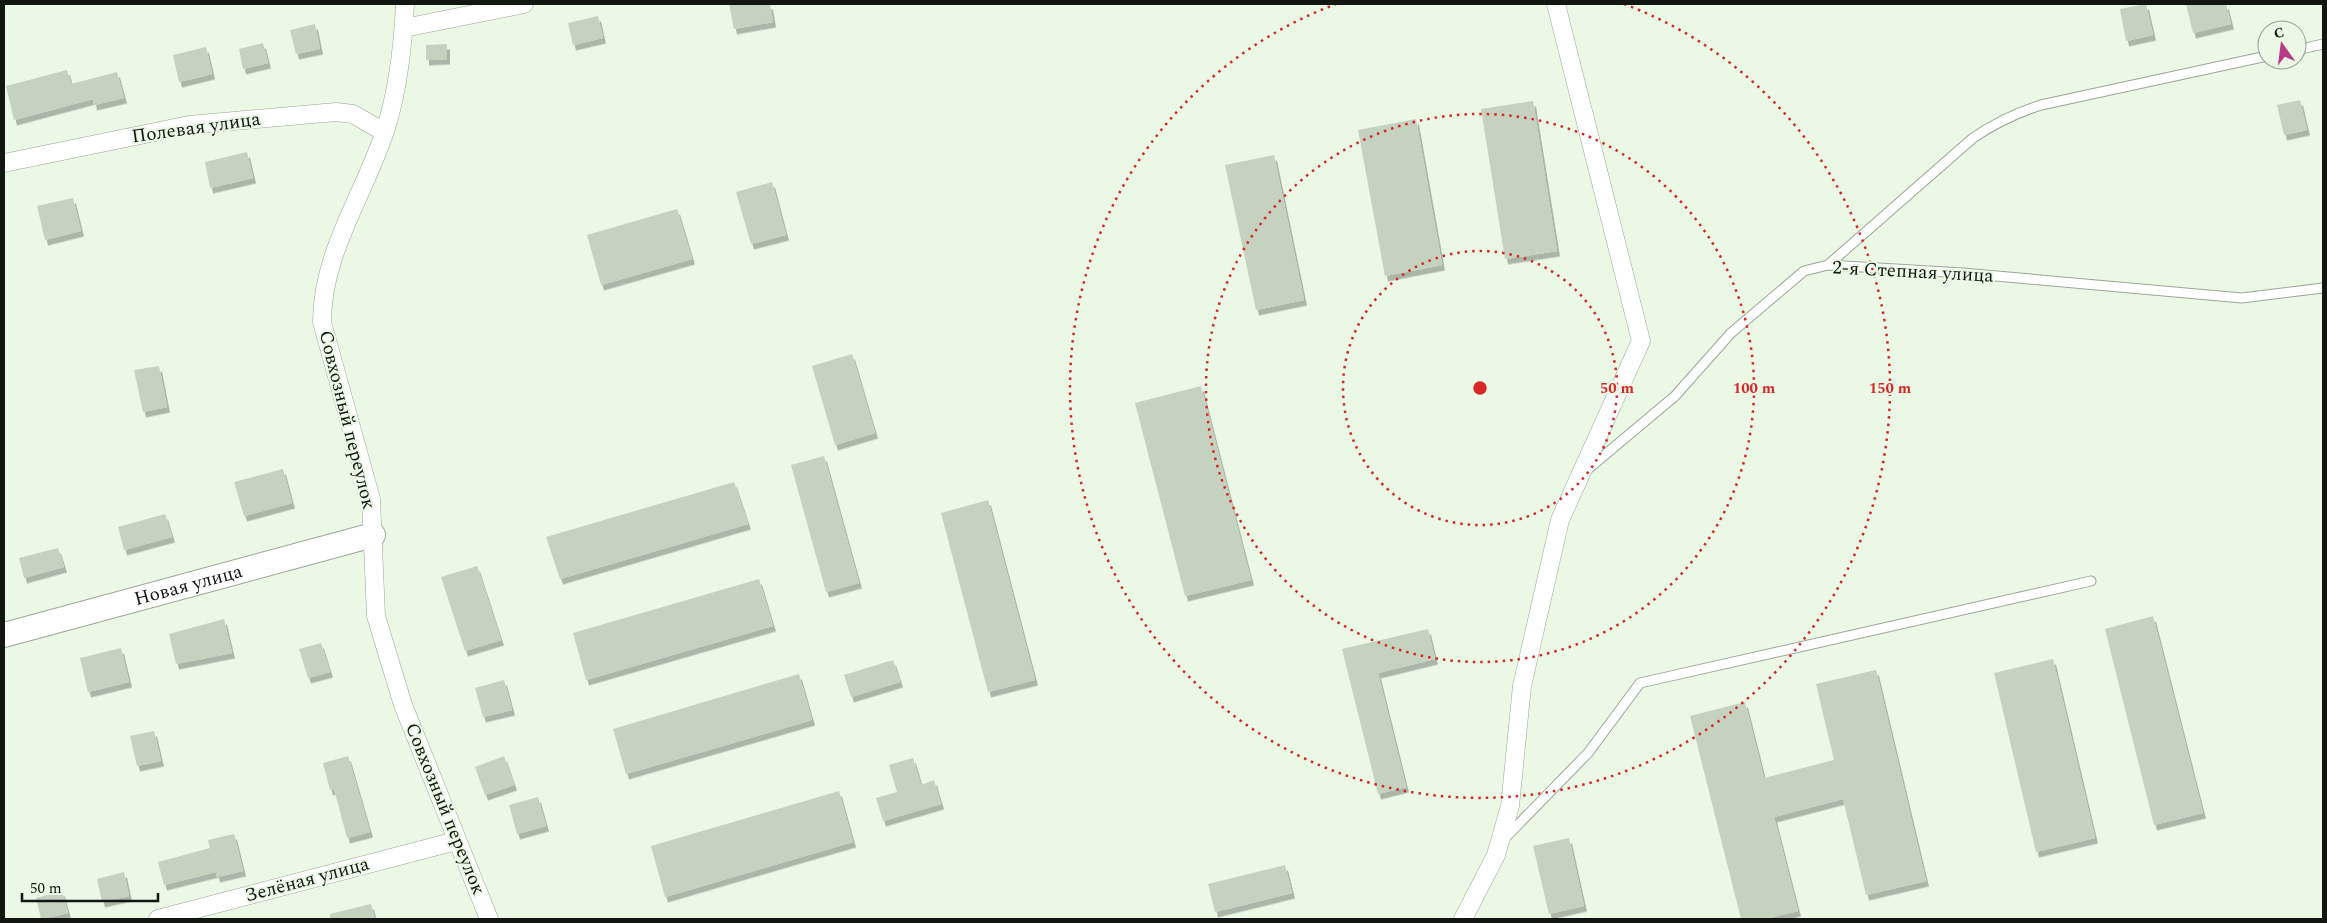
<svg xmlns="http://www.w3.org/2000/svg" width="2327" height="923" font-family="Spectral,serif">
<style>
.building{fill:#c5d2c0;filter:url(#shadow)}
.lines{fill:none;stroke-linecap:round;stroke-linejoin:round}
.lane-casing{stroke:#9ba796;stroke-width:11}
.street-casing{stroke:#9ba796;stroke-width:19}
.secondary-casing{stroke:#9ba796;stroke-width:26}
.lane{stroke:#fff;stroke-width:9}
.street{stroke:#fff;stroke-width:18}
.secondary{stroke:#fff;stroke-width:24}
.ring{fill:none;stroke:#d62828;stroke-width:2.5;stroke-dasharray:2.5 5}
.labels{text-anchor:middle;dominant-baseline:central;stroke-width:4;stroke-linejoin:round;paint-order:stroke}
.street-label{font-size:19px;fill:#121610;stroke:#eaf8e5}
.centre{fill:#d62828;stroke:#eaf8e5;stroke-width:2.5}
.ring-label{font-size:15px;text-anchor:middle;font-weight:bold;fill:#d62828;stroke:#eaf8e5;stroke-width:4;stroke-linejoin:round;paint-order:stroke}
</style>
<defs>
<filter id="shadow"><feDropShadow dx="3" dy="5.5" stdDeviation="0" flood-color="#0004"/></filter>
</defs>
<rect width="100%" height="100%" fill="#eaf8e5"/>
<path class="building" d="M729,4H770L773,22L734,29Z
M2146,4L2153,35L2126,41L2120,9Z
M2186,4H2226L2231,24L2193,33Z
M598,16L603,38L573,45L568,23Z
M315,24L320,49L296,54L290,30Z
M263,43L268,63L243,69L239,49Z
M447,44V59L426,60V45Z
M206,47L212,74L179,82L173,55Z
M67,70L71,84L117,72L124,98L94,105L93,99L14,120L6,86Z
M2300,100L2307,130L2284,135L2277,105Z
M1533,101L1557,251L1505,259L1481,109Z
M1416,119L1442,265L1385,276L1358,130Z
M247,152L253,178L210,188L205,162Z
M1274,155L1304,300L1256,310L1225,165Z
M772,182L786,235L751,244L736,192Z
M73,198L81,231L45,240L37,206Z
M677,209L692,259L601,285L587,235Z
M852,354L875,433L835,445L812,366Z
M159,366L167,407L143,412L134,370Z
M1201,386L1251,580L1185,596L1135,403Z
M824,456L859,583L826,592L791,465Z
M283,469L292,503L244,516L234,482Z
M734,482L748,524L560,579L546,537Z
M988,500L1035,680L988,692L941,513Z
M165,514L172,537L124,550L118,527Z
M58,548L64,567L24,578L19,558Z
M477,566L501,640L465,651L441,577Z
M759,579L773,626L586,680L573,633Z
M2153,616L2203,813L2154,825L2105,629Z
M224,619L232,653L176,664L169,634Z
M1428,629L1435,659L1378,673L1406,787L1378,794L1342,649Z
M321,643L330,672L308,678L299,649Z
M121,648L129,682L88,692L80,658Z
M2053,659L2095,838L2036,852L1994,673Z
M893,660L900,682L851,697L844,675Z
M1876,670L1926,881L1866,895L1843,799L1774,817L1798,911L1765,919H1741L1690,716L1745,702L1764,778L1834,760L1816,684Z
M799,674L812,720L626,774L613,729Z
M504,680L512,710L483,717L475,688Z
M154,731L161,761L137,766L130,736Z
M348,756L370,832L347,838L334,789L330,790L323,763Z
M504,756L514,785L485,795L475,767Z
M913,758L921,785L934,780L941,804L883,821L876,798L897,792L889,765Z
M839,791L853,842L665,897L651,846Z
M538,797L546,826L517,834L509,805Z
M234,834L243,871L217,877L216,872L164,885L158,862L210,848L208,840Z
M1569,838L1584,906L1549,914L1533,846Z
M1285,865L1292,893L1215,912L1208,884Z
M124,872L129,896L102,902L97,879Z
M62,891L68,913L41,919L36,898Z
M371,904L375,919H330V914Z"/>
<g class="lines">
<defs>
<path id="lane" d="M2297,50L2323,44
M1828,265L1973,138C1995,123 2016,113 2041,105L2267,56
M1588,469L1675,396L1731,333L1804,271L1828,265L1963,273L2242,298L2323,288
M1504,839L1588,753L1640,683L2091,581"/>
<path id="street" d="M405,4C403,46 398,91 385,131C364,195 322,253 322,322L371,499L376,616L403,705L489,919
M404,28L524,4
M4,163L189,125L336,112L353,114L384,132
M158,919L456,841
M1463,919L1496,855L1510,806L1522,686L1560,520L1641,341L1556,4"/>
<g id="secondary">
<path id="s1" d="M4,635L373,535"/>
</g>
</defs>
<use href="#lane" class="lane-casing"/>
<use href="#street" class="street-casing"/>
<use href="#secondary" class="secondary-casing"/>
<use href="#lane" class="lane"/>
<use href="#street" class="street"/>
<use href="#secondary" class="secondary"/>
</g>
<g class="ring">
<circle cx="1480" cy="388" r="137"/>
<circle cx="1480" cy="388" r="274"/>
<path d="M1624 4A410 410 0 1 1 1336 4"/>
</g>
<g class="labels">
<g class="street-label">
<text transform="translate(196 128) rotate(-8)">Полевая улица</text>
<text transform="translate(1913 272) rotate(3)">2-я Степная улица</text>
<text transform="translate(347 420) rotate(76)">Совхозный переулок</text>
<text stroke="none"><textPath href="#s1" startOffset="191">Новая улица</textPath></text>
<text transform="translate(445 809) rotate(68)">Совхозный переулок</text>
<text transform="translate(307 880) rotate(-15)">Зелёная улица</text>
</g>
</g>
<circle cx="1480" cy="388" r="8" class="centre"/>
<g class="ring-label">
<text x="1617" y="393">50 m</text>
<text x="1754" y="393">100 m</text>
<text x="1890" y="393">150 m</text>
</g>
<rect width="2327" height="923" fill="none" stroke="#121610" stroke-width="10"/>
<g transform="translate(2282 45) rotate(346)"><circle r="24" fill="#eaf8e5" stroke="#949e90"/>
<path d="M0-4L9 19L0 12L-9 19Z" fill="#b83a88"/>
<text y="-8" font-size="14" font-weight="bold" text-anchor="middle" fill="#121610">С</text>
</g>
<path d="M22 893v8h136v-8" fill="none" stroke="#121610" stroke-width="2.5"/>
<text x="30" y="893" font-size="15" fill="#121610" stroke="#eaf8e5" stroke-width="4" paint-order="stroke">50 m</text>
</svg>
